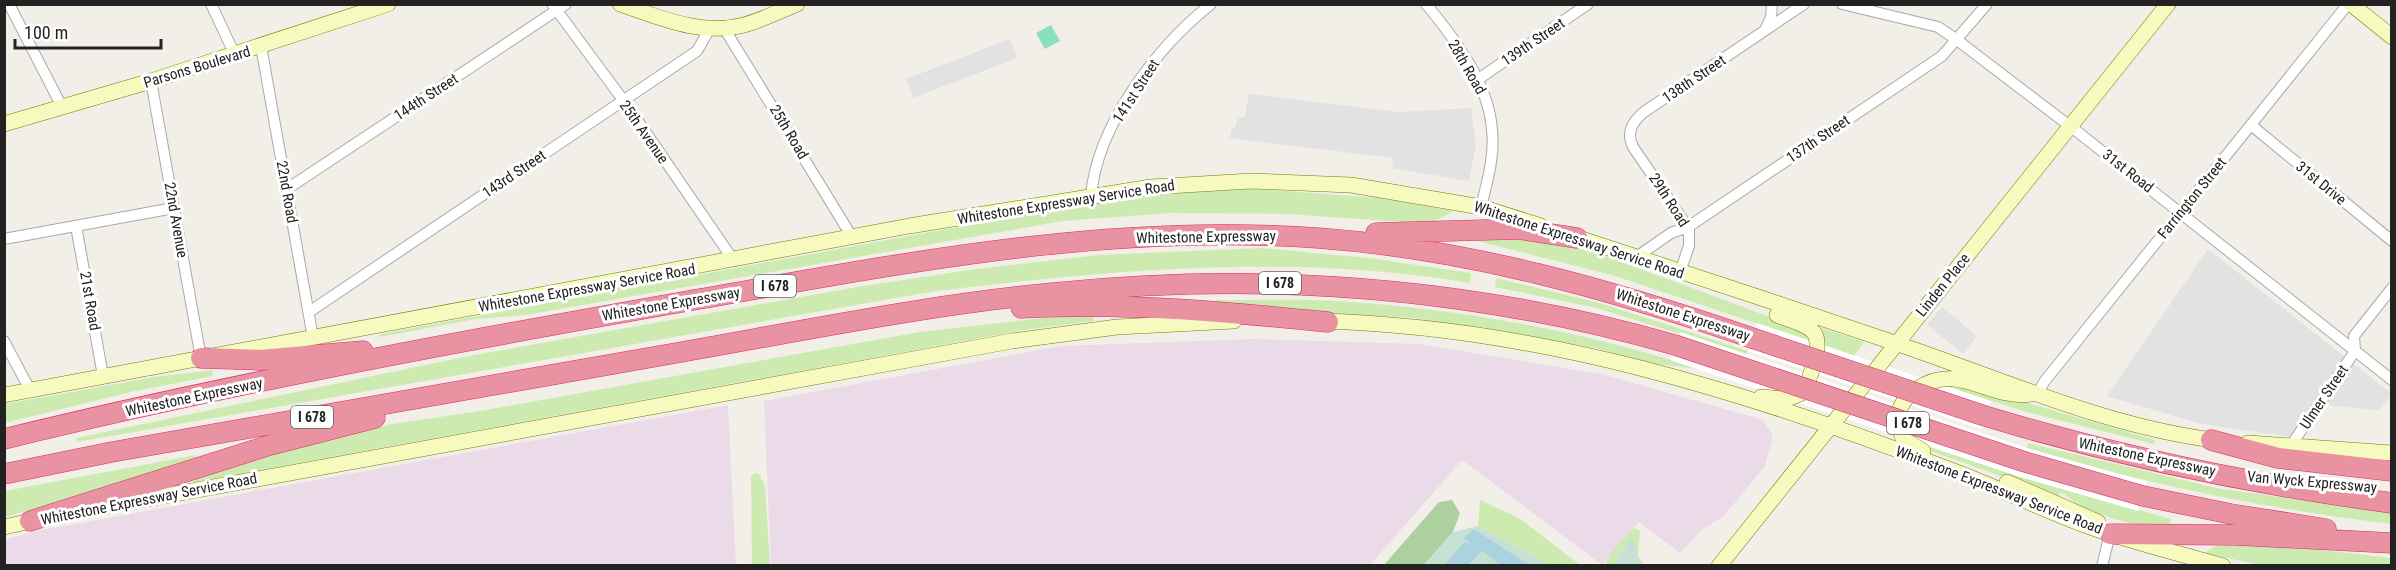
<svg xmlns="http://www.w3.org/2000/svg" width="2396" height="570" font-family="'Roboto Condensed',sans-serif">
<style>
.industrial{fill:#ebdbe8}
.grass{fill:#cdebb0}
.forest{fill:#add19e}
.wetland{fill:#c6e0d4}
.pitch{fill:#88e0be}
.parking{fill:#e2e2e2}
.water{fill:#aad3df}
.pier{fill:#fff}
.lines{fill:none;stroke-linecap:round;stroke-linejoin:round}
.street-casing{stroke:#a9a9a9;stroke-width:12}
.secondary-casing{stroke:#707d05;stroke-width:16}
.highway-casing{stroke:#dc2a67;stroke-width:21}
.street{stroke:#fff;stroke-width:10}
.secondary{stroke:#f7fabf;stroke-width:15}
.highway{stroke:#e892a2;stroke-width:20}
.highway-bridge-casing{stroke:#dc2a67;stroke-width:21;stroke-linecap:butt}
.highway-bridge{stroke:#e892a2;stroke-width:20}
.labels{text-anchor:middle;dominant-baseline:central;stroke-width:6;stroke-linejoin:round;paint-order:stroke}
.shield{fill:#fff;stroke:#646464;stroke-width:1.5}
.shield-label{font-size:14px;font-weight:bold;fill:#222}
.street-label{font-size:15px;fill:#222;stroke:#fff}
</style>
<rect width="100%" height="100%" fill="#f2efe9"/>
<path class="industrial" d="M1253,339L1420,344L1601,374L1763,420L1773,436L1765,466L1723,517L1704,528L1680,553L1639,522L1602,565L1462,460L1370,565L771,566L764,401L1061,346Z
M728,405L736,565H5V539L42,530Z"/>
<path class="grass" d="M1257,189L1379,198L1454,211L1435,221L1416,223L1287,214L1170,213L1063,221L526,315L476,319L380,337V334L1043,211L1180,191Z
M1481,236L1568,242L1797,327L1812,342L1612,275L1481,242Z
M1262,248L1369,258L1471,273L1470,283C1292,253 1114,270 936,291L77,442L76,438L469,356L863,286L977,269L1098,255Z
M1496,278L1603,304L1748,351L1746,354L1593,307L1495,287Z
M1216,300C1257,300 1298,299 1339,301C1459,309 1585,331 1699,369L1651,363L1596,348L1416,318L1220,307L1214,304Z
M1076,314L1093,316L1094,321L1024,330L194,482L193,476L282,450L392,424L480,411L920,332Z
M1822,328L1864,342L1854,356L1825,346Z
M212,370L213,376L135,391L5,423V404L154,377Z
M1935,383L1963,384L2155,440L2154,444L2026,412Z
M1906,438L2037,482L2171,519L2169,530C2137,526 2108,519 2079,505C2071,501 2067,494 2060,492L2059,497L1914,445Z
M2028,443L2221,489L2391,512V524C2274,510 2160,487 2047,454L2027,448Z
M196,455L197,461L5,517V491Z
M758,473L765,486L770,565H752L751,475Z
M1480,500L1519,518L1580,565H1550L1478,526Z
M1634,528L1640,531L1638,556L1644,565H1640L1631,537L1613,565L1604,566L1615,548Z
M2238,540L2391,558V565H2260L2204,553L2218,545Z"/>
<path class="forest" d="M1452,500L1460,513L1453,532L1424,565L1383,566L1439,502Z"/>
<path class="wetland" d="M1478,526L1550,565H1530L1474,529L1471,543L1464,542L1444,565L1424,566L1453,532Z
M1632,536L1640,565H1613Z
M1482,551L1500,565L1469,566Z"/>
<path class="pitch" d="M1051,25L1060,41L1045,49L1036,33Z"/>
<path class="parking" d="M1010,39L1017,58L913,98L906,79Z
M1249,94L1399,112L1471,108L1476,145L1469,181L1392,168L1393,158L1230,138L1231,130L1236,126L1237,117H1245Z
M2208,249L2392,394L2391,396L2378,410L2312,404L2291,437L2201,424L2107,396Z
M1942,307L1977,336L1963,354L1927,325Z"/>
<path class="water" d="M1474,529L1530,565H1500L1482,551L1469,565H1444L1464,542L1470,543L1464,538Z"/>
<path class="pier" d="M1757,323L1991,401L1981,429L1748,351Z
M1680,332L2027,448L2147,482L2138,511L2017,476L1670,360Z"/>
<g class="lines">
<defs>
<path id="street" d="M9,4L62,107
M211,4L235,55
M552,4L629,108L734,261
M1426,4C1455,39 1489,84 1492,130C1495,156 1487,182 1481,207
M1842,4L1938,27L1957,40L2079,133L2392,380
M724,28L852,237
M1765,30L1771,17L1772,4
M261,46L313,338
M1477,80L1588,4
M151,81L201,358
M2251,125L2392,241
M287,189L566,4
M1091,196C1097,125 1157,47 1211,4
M76,226L103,376
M4,239L174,208
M1635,258L1671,233L1688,227L1942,56L1987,4
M1680,272L1689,246V229L1633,147C1626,132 1632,122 1644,112L1804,4
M309,312L697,51L710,28
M4,341L30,390
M2038,393L2044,382L2348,4
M2290,447L2355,351L2354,336L2392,288
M2102,566L2110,534"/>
<path id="secondary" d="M620,4C661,18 701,36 744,25C762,20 780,11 797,4
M2351,4L2392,37
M4,124L151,81L388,4
M1567,234C1676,270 1786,306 1895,343C2002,379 2108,428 2221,441
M1318,321C1537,326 1748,392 1951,470C1997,487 2041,509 2087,526C2131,542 2178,553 2223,566
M4,395L909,226L1151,187L1251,181L1351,185L1481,207L1541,226
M1761,397L1787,399L1802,393C1808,386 1810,376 1813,366C1825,326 1810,328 1777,315
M2248,443L2392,453
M1923,451L1903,439L1897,419C1899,406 1906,396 1917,389C1959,361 1988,400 2031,394
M2007,482L2098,522
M93,509L1012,341L1117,327L1234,321
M4,527L40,519
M1719,566L2168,4"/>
<path id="highway" d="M1376,233L1519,229L1577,238
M1021,308C1124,302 1227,312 1328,322
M201,358L260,360L363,351
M1985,416C2117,456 2255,485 2392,503
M4,439C228,384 461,341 688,301C895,265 1106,222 1318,238C1468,249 1610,289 1752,338
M2211,440L2278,458L2392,471
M4,474L112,452C300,419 488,386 676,353C801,331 927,305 1053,293C1263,271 1472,287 1675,345
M2143,496L2231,514L2326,529
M30,521L270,445L375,418
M2110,534L2236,535L2392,543"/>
</defs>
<use href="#street" class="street-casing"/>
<use href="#secondary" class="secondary-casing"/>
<use href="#highway" class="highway-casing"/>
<use href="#street" class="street"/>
<use href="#secondary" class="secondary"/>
<use href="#highway" class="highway"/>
<defs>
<path id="highway-bridge" d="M1752,338L1985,416
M1675,345L2025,462L2143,496"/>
</defs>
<use href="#highway-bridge" class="highway-bridge-casing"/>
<use href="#highway-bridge" class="highway-bridge"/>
</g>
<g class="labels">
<g class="shield">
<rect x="1259" y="272" width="42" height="22" rx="4.5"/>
<rect x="754" y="275" width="42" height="22" rx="4.5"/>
<rect x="291" y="406" width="42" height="22" rx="4.5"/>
<rect x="1887" y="412" width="42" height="22" rx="4.5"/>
</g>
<g class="shield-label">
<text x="1280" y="283">I 678</text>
<text x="775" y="286">I 678</text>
<text x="312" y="417">I 678</text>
<text x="1908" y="423">I 678</text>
</g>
<g class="street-label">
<text transform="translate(1533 42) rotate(-34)">139th Street</text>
<text transform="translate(197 67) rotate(-17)">Parsons Boulevard</text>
<text transform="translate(1467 67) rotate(60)">28th Road</text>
<text transform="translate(1694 79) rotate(-34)">138th Street</text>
<text transform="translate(1136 91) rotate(-57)">141st Street</text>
<text transform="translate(426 97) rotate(-33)">144th Street</text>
<text transform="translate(644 132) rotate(55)">25th Avenue</text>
<text transform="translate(789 132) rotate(59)">25th Road</text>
<text transform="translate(1818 139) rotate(-34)">137th Street</text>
<text transform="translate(2128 171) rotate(38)">31st Road</text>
<text transform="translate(514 174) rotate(-34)">143rd Street</text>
<text transform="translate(2321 183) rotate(39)">31st Drive</text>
<text transform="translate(287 192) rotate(80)">22nd Road</text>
<text transform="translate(2192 198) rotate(-51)">Farrington Street</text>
<text transform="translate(1669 200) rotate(57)">29th Road</text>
<text transform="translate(1066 202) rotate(-9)">Whitestone Expressway Service Road</text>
<text transform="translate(176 220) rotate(80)">22nd Avenue</text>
<text transform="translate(1206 237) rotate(-1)">Whitestone Expressway</text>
<text transform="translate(1579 240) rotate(18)">Whitestone Expressway Service Road</text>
<text transform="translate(1943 285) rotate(-51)">Linden Place</text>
<text transform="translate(587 288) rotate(-10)">Whitestone Expressway Service Road</text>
<text transform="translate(90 301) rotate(80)">21st Road</text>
<text transform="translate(671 304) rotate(-10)">Whitestone Expressway</text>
<text transform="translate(1683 315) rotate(18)">Whitestone Expressway</text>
<text transform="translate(194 397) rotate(-12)">Whitestone Expressway</text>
<text transform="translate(2324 397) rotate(-56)">Ulmer Street</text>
<text transform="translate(2147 457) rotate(12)">Whitestone Expressway</text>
<text transform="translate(2312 482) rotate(5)">Van Wyck Expressway</text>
<text transform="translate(1999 490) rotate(21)">Whitestone Expressway Service Road</text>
<text transform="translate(149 499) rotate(-11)">Whitestone Expressway Service Road</text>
</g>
</g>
<rect width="2396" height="570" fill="none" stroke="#222222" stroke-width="12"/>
<path d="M15 39v9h146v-9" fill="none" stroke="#222222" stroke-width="3"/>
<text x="24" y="39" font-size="18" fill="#222222" stroke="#ffffff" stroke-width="4.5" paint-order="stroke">100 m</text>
</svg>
